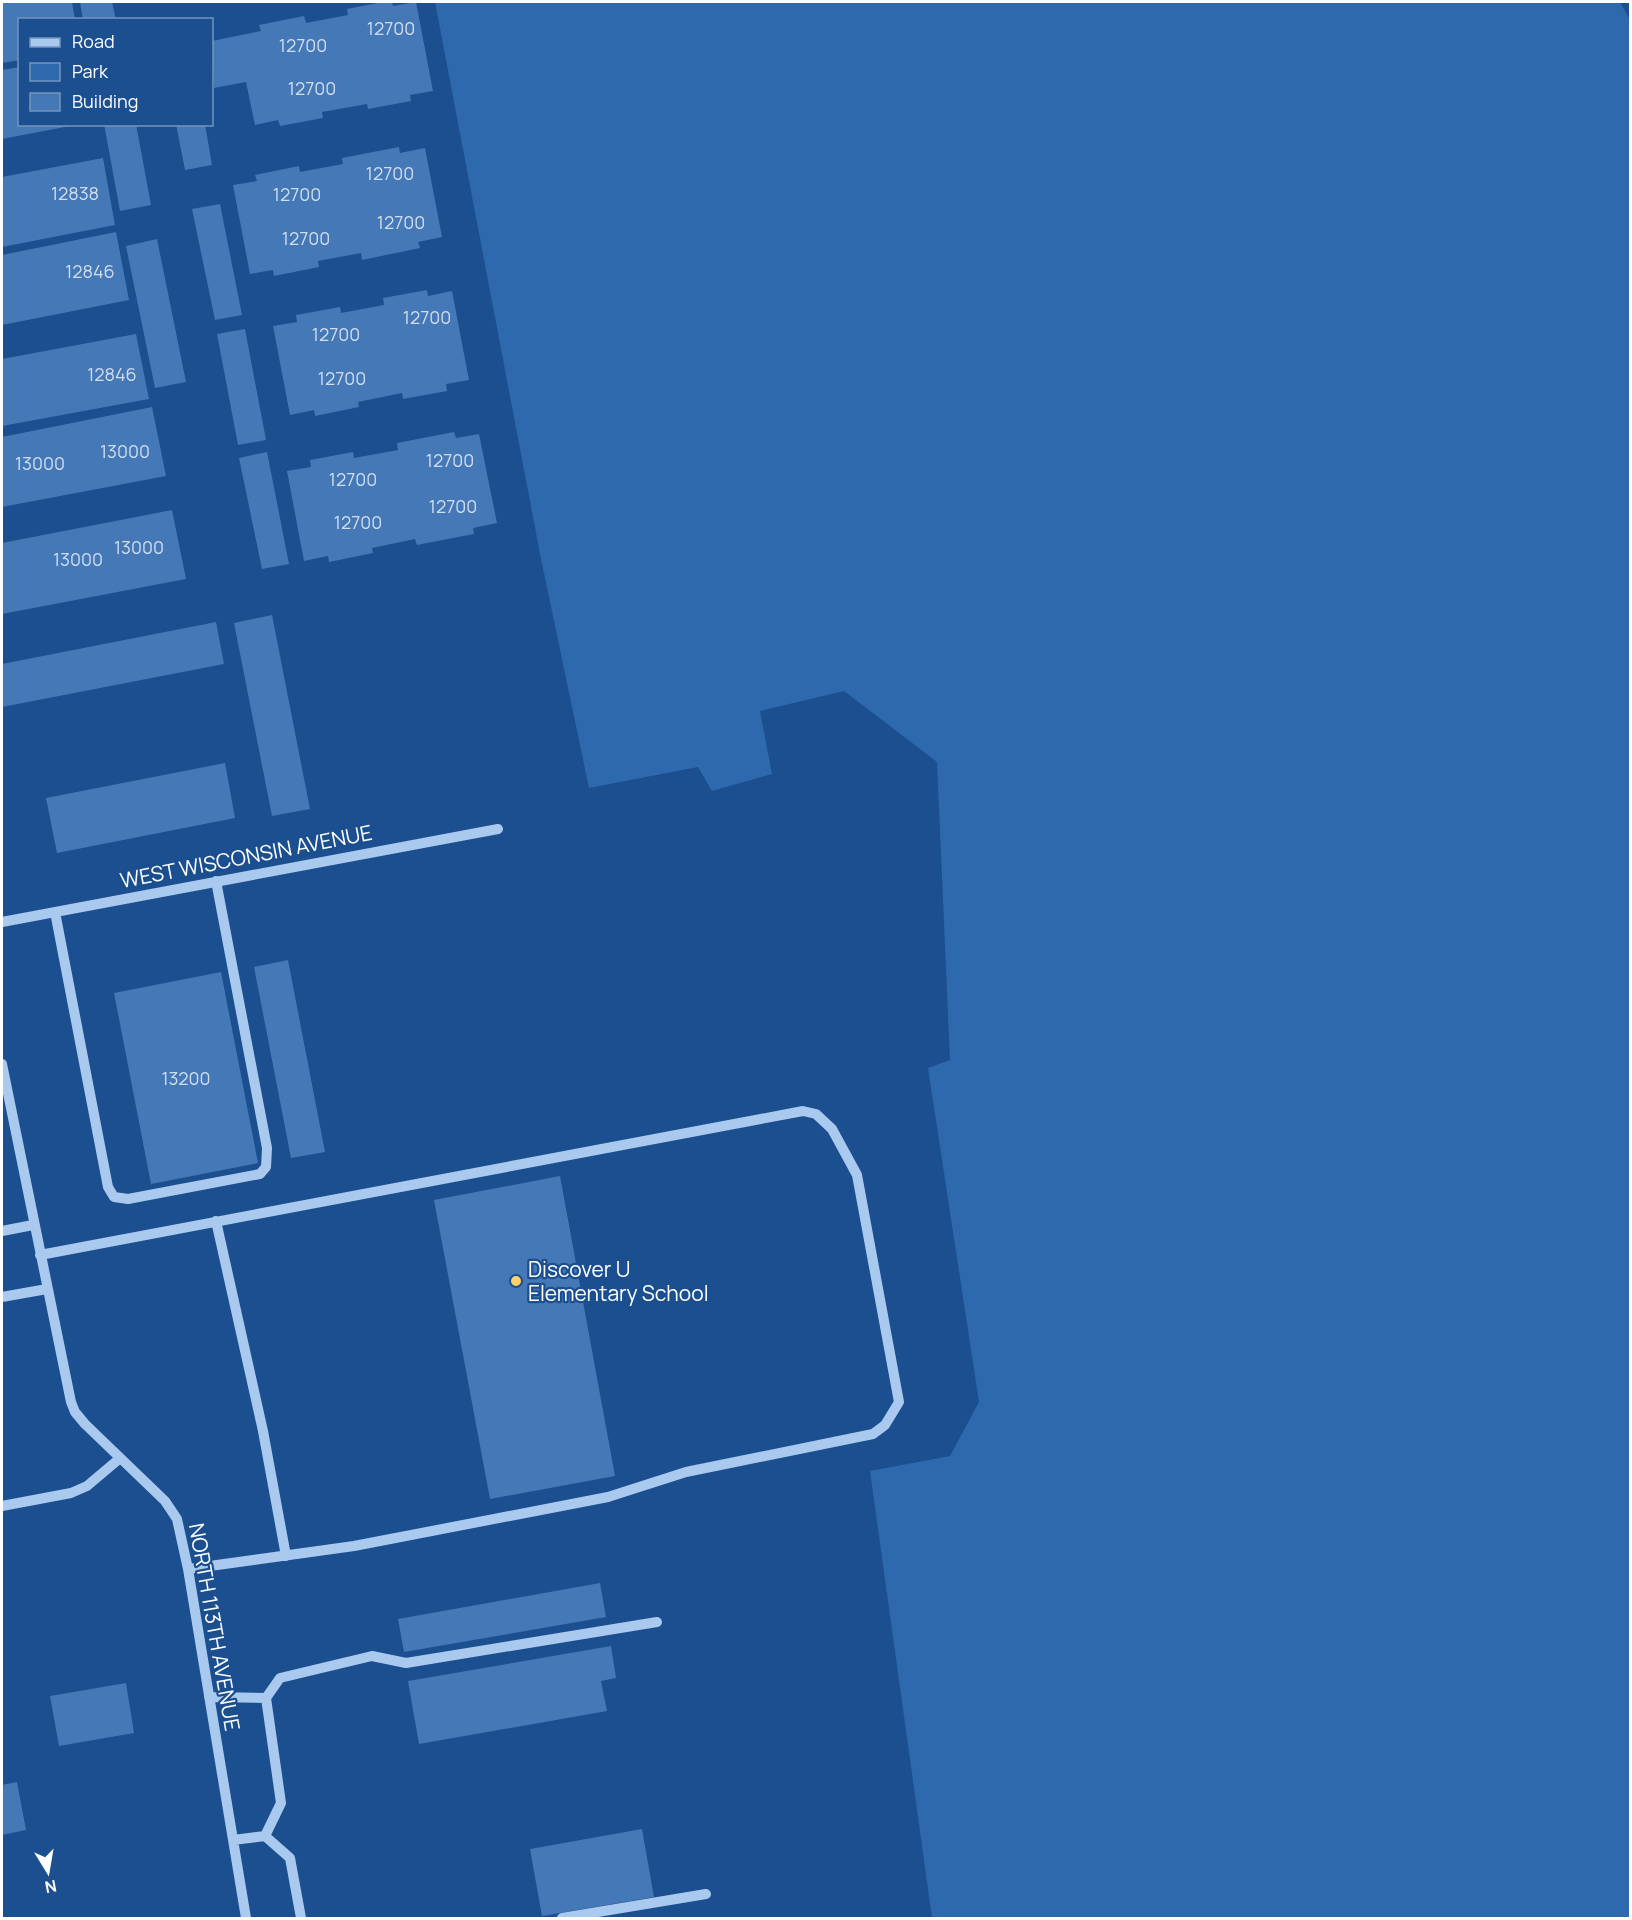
<svg xmlns="http://www.w3.org/2000/svg" width="1632" height="1920" font-family="Manrope,sans-serif">
<style>
.green{fill:#2e69ad}
.building{fill:#4478b7}
.lines{fill:none;stroke-linecap:round;stroke-linejoin:round}
.minor{stroke:#a9c9ee;stroke-width:10}
.poi-dot{fill:#ffd166;stroke:#1b4f8f;stroke-width:2}
.labels{text-anchor:middle;dominant-baseline:central;stroke-width:4.5;stroke-linejoin:round;paint-order:stroke}
.number-label{font-size:18px;fill:#d0dded}
.street-label{font-size:21px;fill:#fff;stroke:#1b4f8f}
.poi-label{font-size:21px;fill:#fff;stroke:#1b4f8f;text-anchor:start}
</style>
<rect width="100%" height="100%" fill="#1b4f8f"/>
<path class="green" d="M435,2H1620L1630,20V1918H932L870,1471L950,1456L979,1402L928,1068L950,1060L937,762L844,691L760,711L772,774L712,791L698,767L589,788L540,554Z"/>
<path class="building" d="M2,2H72L75,20H20V60L2,63Z
M80,2H112L116,20H83Z
M383,2H392L393,6L416,2L433,91L410,95L411,101L368,109L367,104L322,112L323,118L280,126L278,120L255,125L246,82L214,88L212,41L261,31L259,25L304,16L306,23L348,15L347,9Z
M20,67V124L70,126L2,139V70Z
M104,124H136L151,205L120,211Z
M176,124H205L212,165L185,170Z
M399,147L400,153L425,148L442,237L418,242L420,248L362,260L361,253L318,261L319,267L274,276L273,270L250,274L233,185L257,181L255,175L299,166L300,172L343,164L342,158Z
M103,158L115,225L2,247V177Z
M220,204L242,315L215,320L192,209Z
M116,232L129,300L2,325V255Z
M157,239L186,382L155,388L126,246Z
M427,290L428,296L452,291L469,380L446,384L447,391L403,399L402,393L358,402L359,407L315,416L314,410L290,415L273,326L297,322L296,315L340,307L341,313L384,305L383,298Z
M245,329L266,440L238,445L217,334Z
M136,334L149,399L2,426V359Z
M152,407L166,476L2,507V437Z
M454,432L456,438L479,434L497,523L473,528L474,534L417,545L415,539L372,548L373,553L329,562L328,556L304,561L287,471L311,467L310,460L353,452L354,458L398,450L397,443Z
M267,452L289,564L262,569L239,458Z
M172,510L186,579L2,614V543Z
M272,615L310,809L272,816L234,623Z
M216,622L224,664L2,707V664Z
M225,763L235,818L57,853L46,798Z
M288,960L325,1152L291,1158L254,967Z
M221,972L258,1163L151,1184L114,993Z
M560,1176L615,1476L490,1499L434,1200Z
M600,1583L606,1617L404,1652L398,1619Z
M611,1646L616,1678L601,1681L607,1711L419,1744L408,1681Z
M126,1683L134,1733L59,1746L50,1696Z
M17,1782L26,1830L2,1835V1785Z
M642,1829L654,1897L542,1916L530,1849Z"/>
<g class="lines">
<path class="minor" d="M55,912L108,1187L114,1197L128,1199L260,1174L266,1167L267,1148L216,881
M2,922L498,829
M2,1064L71,1402L75,1412L85,1424L165,1501L177,1519L188,1569L246,1918
M216,1221L263,1431L286,1556
M2,1231L33,1225
M40,1255L803,1111L816,1114L832,1129L857,1175L899,1402L885,1425L873,1434L686,1472L608,1497L354,1546L188,1569
M2,1297L47,1289
M2,1506L71,1493L87,1486L119,1459
M209,1697L266,1698L281,1803L265,1836L290,1858L301,1918
M266,1698L280,1678L372,1656L406,1663L657,1622
M233,1840L265,1836
M562,1918L706,1894"/>
</g>
<circle class="poi-dot" cx="516" cy="1281" r="6"/>
<g class="labels">
<g class="number-label">
<text x="391" y="28">12700</text>
<text x="303" y="45">12700</text>
<text x="312" y="88">12700</text>
<text x="390" y="173">12700</text>
<text x="75" y="193">12838</text>
<text x="297" y="194">12700</text>
<text x="401" y="222">12700</text>
<text x="306" y="238">12700</text>
<text x="90" y="271">12846</text>
<text x="427" y="317">12700</text>
<text x="336" y="334">12700</text>
<text x="112" y="374">12846</text>
<text x="342" y="378">12700</text>
<text x="125" y="451">13000</text>
<text x="450" y="460">12700</text>
<text x="40" y="463">13000</text>
<text x="353" y="479">12700</text>
<text x="453" y="506">12700</text>
<text x="358" y="522">12700</text>
<text x="139" y="547">13000</text>
<text x="78" y="559">13000</text>
<text x="186" y="1078">13200</text>
</g>
<g class="street-label">
<text transform="translate(246 856) rotate(-11)">WEST WISCONSIN AVENUE</text>
<text transform="translate(215 1627) rotate(80)">NORTH 113TH AVENUE</text>
</g>
<g class="poi-label">
<text x="528" y="1269">Discover U<tspan x="528" dy="24">Elementary School</tspan></text>
</g>
</g>
<rect width="1632" height="1920" fill="none" stroke="#ffffff" stroke-width="6"/>
<rect x="18" y="18" width="195" height="108" fill="#1b4f8f" stroke="#7695bc" stroke-width="1.5"/>
<rect x="30" y="38" width="30" height="9" fill="#a9c9ee" stroke="#7695bc" stroke-width="1.5"/>
<text x="72" y="48" font-size="18" fill="#ffffff">Road</text>
<rect x="30" y="63" width="30" height="18" fill="#2e69ad" stroke="#7695bc" stroke-width="1.5"/>
<text x="72" y="78" font-size="18" fill="#ffffff">Park</text>
<rect x="30" y="93" width="30" height="18" fill="#4478b7" stroke="#7695bc" stroke-width="1.5"/>
<text x="72" y="108" font-size="18" fill="#ffffff">Building</text>
<g transform="translate(48 1872) rotate(169)" stroke="#1b4f8f" stroke-width="4.5" paint-order="stroke">
<path d="M0-4.5L10 22L0 15L-10 22Z" fill="#ffffff"/>
<text y="-9" font-size="16" font-weight="bold" text-anchor="middle" fill="#ffffff">N</text>
</g>
</svg>
